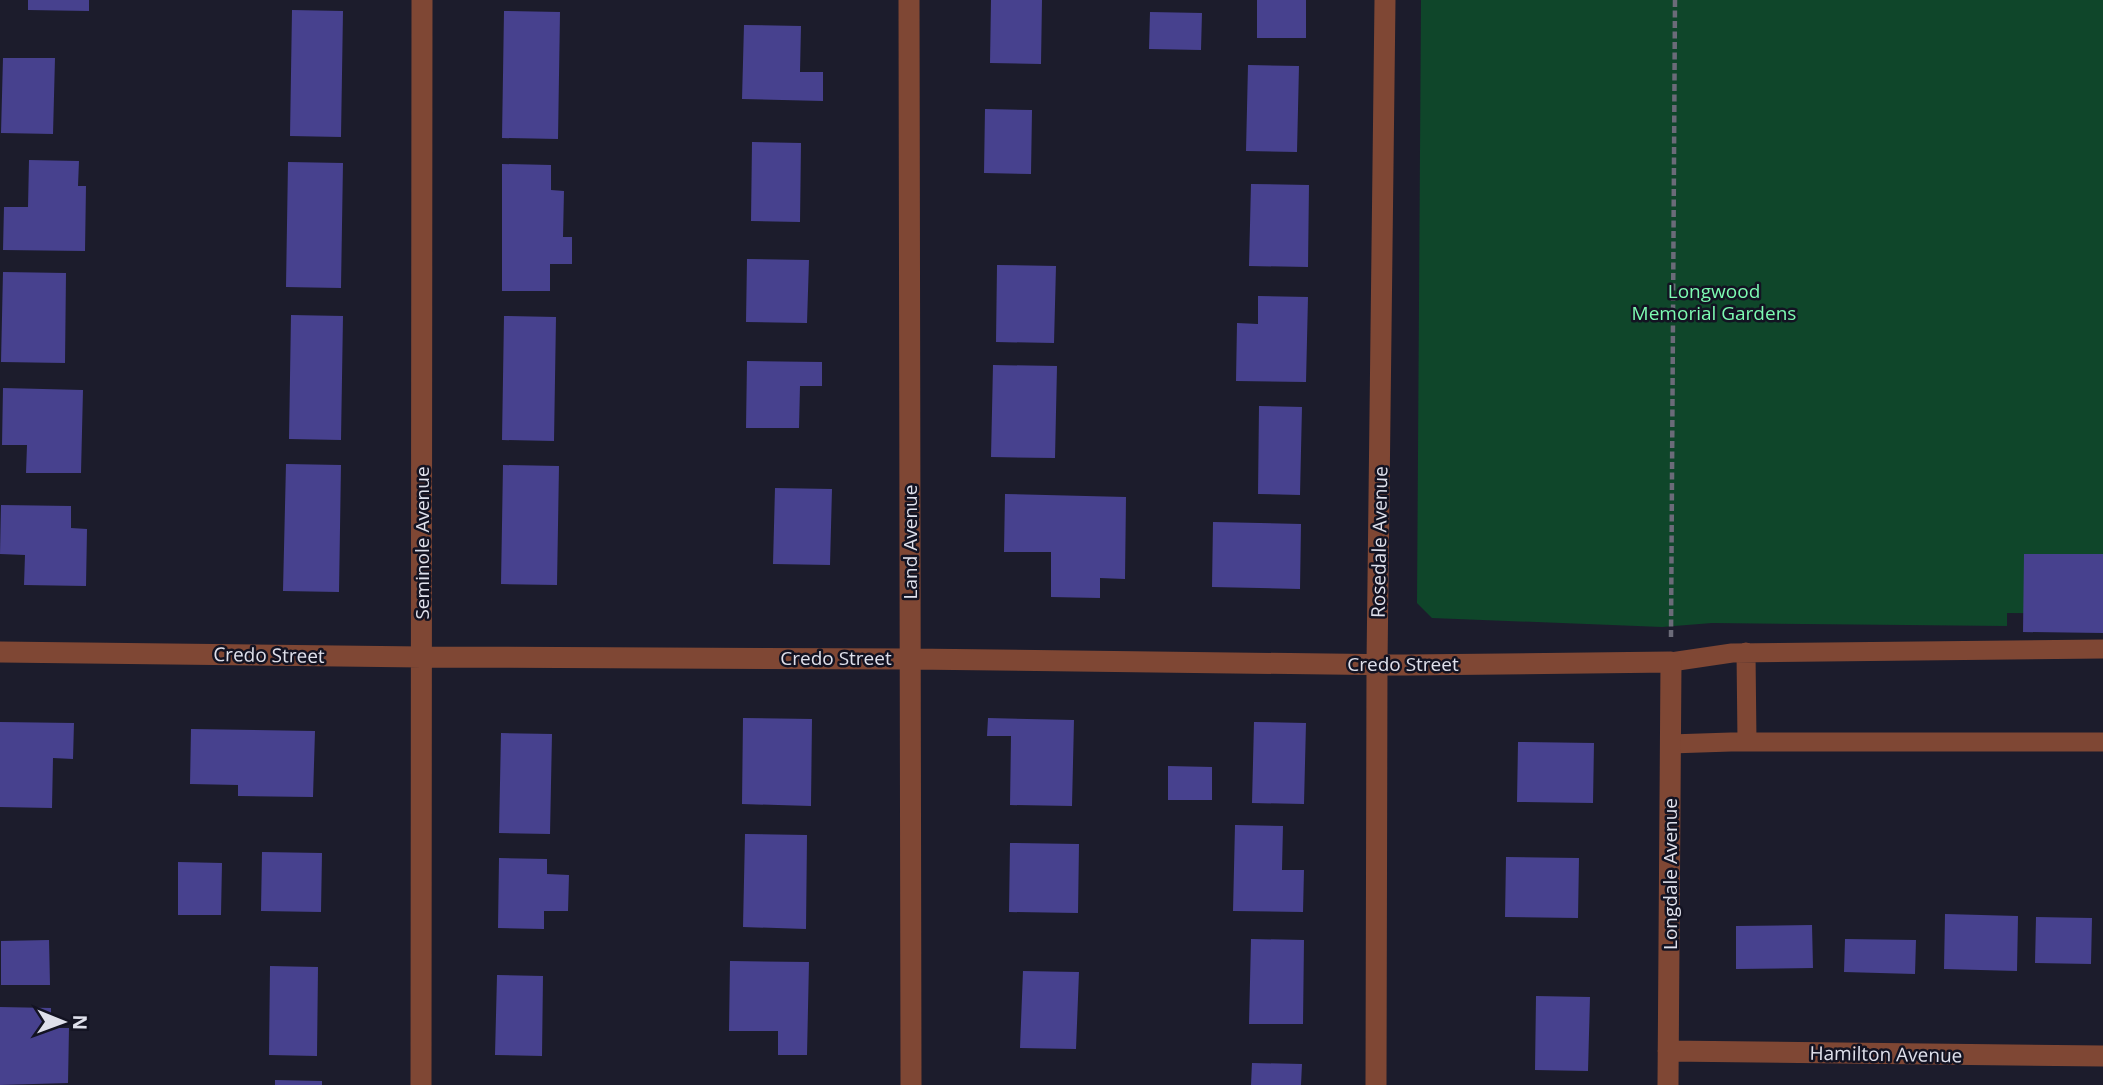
<svg xmlns="http://www.w3.org/2000/svg" width="2103" height="1085" font-family="'Open Sans',sans-serif">
<style>
.green{fill:#0f462a}
.building{fill:#47418e}
.lines{fill:none;stroke-linecap:round;stroke-linejoin:round}
.path{stroke:#6b6b79;stroke-width:4.5;stroke-dasharray:7 3.5;stroke-linecap:butt}
.lane{stroke:#7f4734;stroke-width:19}
.street{stroke:#7f4734;stroke-width:21}
.labels{text-anchor:middle;dominant-baseline:central;stroke-width:5;stroke-linejoin:round;paint-order:stroke}
.park-label{font-size:19px;fill:#7dfbb2;stroke:#131322}
.street-label{font-size:19px;fill:#dfe0eb;stroke:#131322}
</style>
<rect width="100%" height="100%" fill="#1c1c2c"/>
<path class="green" d="M1421,0H2103V614L2007,613V626L1712,623L1662,627L1432,618L1417,603Z"/>
<path class="building" d="M28,0H89V11L28,10Z
M991,0H1042L1041,64L990,63Z
M1257,0H1306V38H1257Z
M292,10L343,11L341,137L290,136Z
M504,11L560,12L558,139L502,138Z
M1150,12L1202,13L1201,50L1149,49Z
M744,25L801,26L800,72H823V101L742,99Z
M3,58H55L53,134L1,133Z
M1248,65L1299,66L1297,152L1246,151Z
M985,109L1032,110L1031,174L984,173Z
M752,142L801,143L800,222L751,221Z
M29,160L79,161L78,186H86L85,251L3,250L4,207H28Z
M288,162L343,163L341,288L286,287Z
M502,164L551,165V190L564,191L563,237H572V264H550V291H502Z
M1251,184L1309,185L1308,267L1249,266Z
M747,259L809,260L807,323L746,322Z
M997,265L1056,266L1054,343L996,342Z
M3,272L66,273L65,363L1,362Z
M1258,296L1308,297L1306,382L1236,381L1237,323L1258,324Z
M291,315L343,316L341,440L289,439Z
M504,316L556,317L554,441L502,440Z
M747,361L822,362V386H800L799,428H746Z
M993,365L1057,366L1055,458L991,457Z
M3,388L83,390L81,473H26L27,445H2Z
M1259,406L1302,407L1300,495L1258,494Z
M286,464L341,465L339,592L283,591Z
M503,465L559,466L557,585L501,584Z
M775,488L832,489L830,565L773,564Z
M1005,494L1126,497L1125,579L1100,578V598L1051,597V552H1004Z
M1,505L71,506V528L87,529L86,586L24,585L25,555L0,554Z
M1213,522L1301,524L1300,589L1212,587Z
M2024,554H2103V633L2023,632Z
M743,718L812,719L811,806L742,804Z
M988,718L1074,720L1072,806L1010,805L1011,736H987Z
M0,722L74,723L73,759L53,758L52,808L0,807Z
M1254,722L1306,723L1304,804L1252,803Z
M191,729L315,731L313,797L238,796V785L190,784Z
M501,733L552,734L550,834L499,833Z
M1518,742L1594,743L1593,803L1517,802Z
M1168,766L1212,767V800H1168Z
M1235,825L1283,826L1282,870H1304L1303,912L1233,911Z
M745,834L807,835L806,929L743,927Z
M1010,843L1079,844L1078,913L1009,912Z
M262,852L322,853L321,912L261,911Z
M1506,857L1579,858L1578,918L1505,917Z
M499,858L547,859V874L569,875L568,911H544V929L498,928Z
M178,862L222,863L221,915H178Z
M1945,914L2018,916L2017,971L1944,969Z
M2036,917L2092,918L2091,964L2035,963Z
M1812,925L1813,968L1736,969V926Z
M1251,939L1304,940L1303,1024H1249Z
M1845,939L1916,940L1915,974L1844,972Z
M49,940L50,985H1V941Z
M730,961L809,962L807,1055H778V1031H729Z
M270,966L318,967L317,1056L269,1055Z
M1023,971L1079,972L1076,1049L1020,1048Z
M497,975L543,976L542,1056L495,1055Z
M1536,996L1590,997L1588,1071L1535,1070Z
M0,1007L51,1008V1028H69L68,1083L0,1085Z
M1252,1063L1302,1064L1301,1085H1251Z
M275,1080L322,1081V1085H275Z"/>
<g class="lines">
<path class="path" d="M1671,637L1675,0"/>
<path class="lane" d="M1746,652L1747,742
M1671,662L1732,653L2103,649
M1670,744L1731,742H2103"/>
<path class="street" d="M909,0L911,1085
M0,652L422,657L911,659L1406,665L1671,662L1668,1085
M1668,1051L2103,1056
M421,1085L422,0
M1376,1085L1377,664L1385,0"/>
</g>
<g class="labels">
<g class="park-label">
<text x="1714" y="291">Longwood<tspan x="1714" dy="22">Memorial Gardens</tspan></text>
</g>
<g class="street-label">
<text transform="translate(910 542) rotate(-90)">Land Avenue</text>
<text transform="translate(1379 542) rotate(-89)">Rosedale Avenue</text>
<text transform="translate(422 543) rotate(-90)">Seminole Avenue</text>
<text transform="translate(269 655) rotate(1)">Credo Street</text>
<text x="836" y="658">Credo Street</text>
<text x="1403" y="664">Credo Street</text>
<text transform="translate(1670 874) rotate(-90)">Longdale Avenue</text>
<text transform="translate(1886 1054) rotate(1)">Hamilton Avenue</text>
</g>
</g>
<g transform="translate(63 1022) rotate(91)" stroke="#131322" stroke-width="5" paint-order="stroke">
<path d="M0-5L12 26L0 18L-12 26Z" fill="#dfe0eb"/>
<text y="-10" font-size="19" font-weight="bold" text-anchor="middle" fill="#dfe0eb">N</text>
</g>
</svg>
